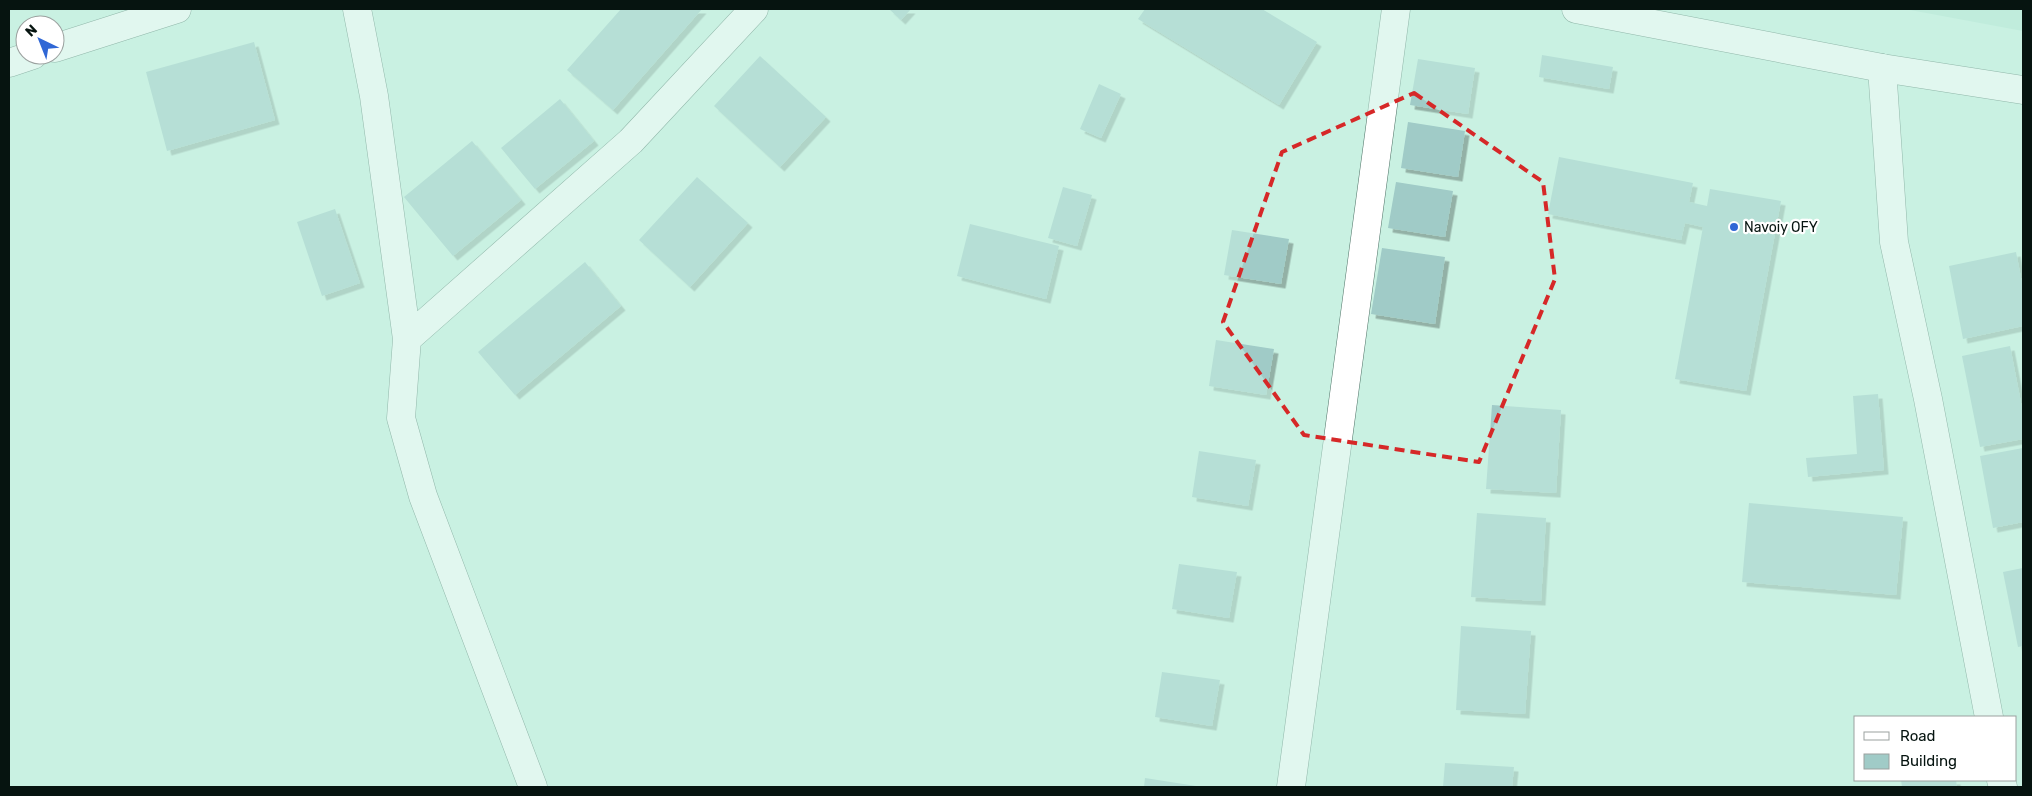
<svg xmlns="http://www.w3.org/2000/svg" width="2032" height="796" font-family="Rubik,sans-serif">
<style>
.built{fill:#b5e6d5}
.building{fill:#a0cbc7;filter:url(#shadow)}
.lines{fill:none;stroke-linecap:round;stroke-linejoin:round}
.minor-casing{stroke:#4f7367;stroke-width:29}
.tertiary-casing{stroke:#4f7367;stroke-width:29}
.minor{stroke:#fff;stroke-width:28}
.tertiary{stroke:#fff;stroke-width:28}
.marked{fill:none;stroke:#d62828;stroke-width:4;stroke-dasharray:10 6;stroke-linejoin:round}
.poi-dot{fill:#3067d5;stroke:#fff;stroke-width:2}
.labels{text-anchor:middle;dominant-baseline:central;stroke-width:4.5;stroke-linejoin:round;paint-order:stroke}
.poi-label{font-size:14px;fill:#061410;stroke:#fff;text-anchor:start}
</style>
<defs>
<filter id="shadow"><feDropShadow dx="4.5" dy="4.5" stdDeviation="0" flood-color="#0004"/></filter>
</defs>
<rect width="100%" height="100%" fill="#c9f1e2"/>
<path class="built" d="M1905,9H2023V31Z"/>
<path class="building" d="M621,9H702L613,110L567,70Z
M889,9H911L901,20Z
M1145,9H1262L1317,42L1279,105L1138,19Z
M254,42L275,120L167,151L146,72Z
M1542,55L1613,67L1609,89L1539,77Z
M760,56L826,117L780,167L714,106Z
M1418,59L1475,68L1468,114L1410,105Z
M1099,84L1121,94L1101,138L1080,129Z
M560,99L594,141L535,189L501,148Z
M1408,122L1465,131L1458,177L1401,168Z
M472,141L521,200L453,256L404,197Z
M1559,157L1693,183L1689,202L1707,206L1710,189L1781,201L1746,391L1675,379L1703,227L1685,223L1681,240L1548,214Z
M697,177L748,223L690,287L639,240Z
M1396,182L1453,191L1445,237L1388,228Z
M1063,187L1092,195L1077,246L1048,238Z
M335,209L360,283L322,296L297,222Z
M970,224L1059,246L1046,299L957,276Z
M1232,230L1289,239L1281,284L1224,275Z
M1382,248L1445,257L1435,324L1371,314Z
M2016,252L2023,288V326L1963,339L1949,266Z
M585,262L621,306L515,395L478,352Z
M1216,340L1274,349L1266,395L1209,386Z
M2010,346L2023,413V439L1980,447L1962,356Z
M1878,394L1884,470L1808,477L1806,458L1857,454L1853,396Z
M1492,405L1561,410L1556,493L1486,489Z
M2023,448V522L1993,528L1980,456Z
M1199,451L1256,460L1248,506L1192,497Z
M1749,503L1903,517L1896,595L1742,582Z
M1477,513L1546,518L1541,601L1471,597Z
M1179,564L1237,572L1229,618L1172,609Z
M2023,568V646L2018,647L2003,572Z
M1461,626L1531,631L1525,714L1456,710Z
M1162,672L1220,680L1212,726L1155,717Z
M1445,763L1514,767L1512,787H1443Z
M1145,778L1196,786V787H1144Z
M1901,780H1956L1957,787H1902Z"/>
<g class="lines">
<defs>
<path id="minor" d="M357,9L374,96L407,339L631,141L754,9
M55,48L177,9
M9,63L33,55
M1882,68L1894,242L1928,399L1989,717
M407,339L401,418L423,496L533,787
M2001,780L2003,787
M1291,787L1396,9"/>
<path id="tertiary" d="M1576,9L1882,68L2023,90"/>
</defs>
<use href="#minor" class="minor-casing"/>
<use href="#tertiary" class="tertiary-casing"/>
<use href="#minor" class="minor"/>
<use href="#tertiary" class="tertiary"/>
</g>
<path d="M0 0H2032V796H0ZM1414,93L1543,182L1555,279L1479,462L1304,435L1223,322L1282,152Z" fill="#c9f1e2" fill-opacity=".55" fill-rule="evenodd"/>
<path class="marked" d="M1414,93L1543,182L1555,279L1479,462L1304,435L1223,322L1282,152Z"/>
<circle class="poi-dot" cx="1734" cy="227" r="5"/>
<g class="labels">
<g class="poi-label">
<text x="1744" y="227">Navoiy OFY</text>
</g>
</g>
<rect width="2032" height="796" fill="none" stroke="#061410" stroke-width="20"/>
<rect x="1854" y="716" width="162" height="65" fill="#ffffff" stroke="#9ba19f"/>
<rect x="1864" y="732" width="25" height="8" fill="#ffffff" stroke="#9ba19f"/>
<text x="1900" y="741" font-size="15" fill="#061410">Road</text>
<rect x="1864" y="754" width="25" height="15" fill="#a0cbc7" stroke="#9ba19f"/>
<text x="1900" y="766" font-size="15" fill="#061410">Building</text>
<g transform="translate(40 40) rotate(317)"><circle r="24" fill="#ffffff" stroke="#9ba19f"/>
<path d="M0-4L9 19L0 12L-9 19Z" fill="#3067d5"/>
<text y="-8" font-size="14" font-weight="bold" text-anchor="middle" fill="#061410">N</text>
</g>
</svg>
